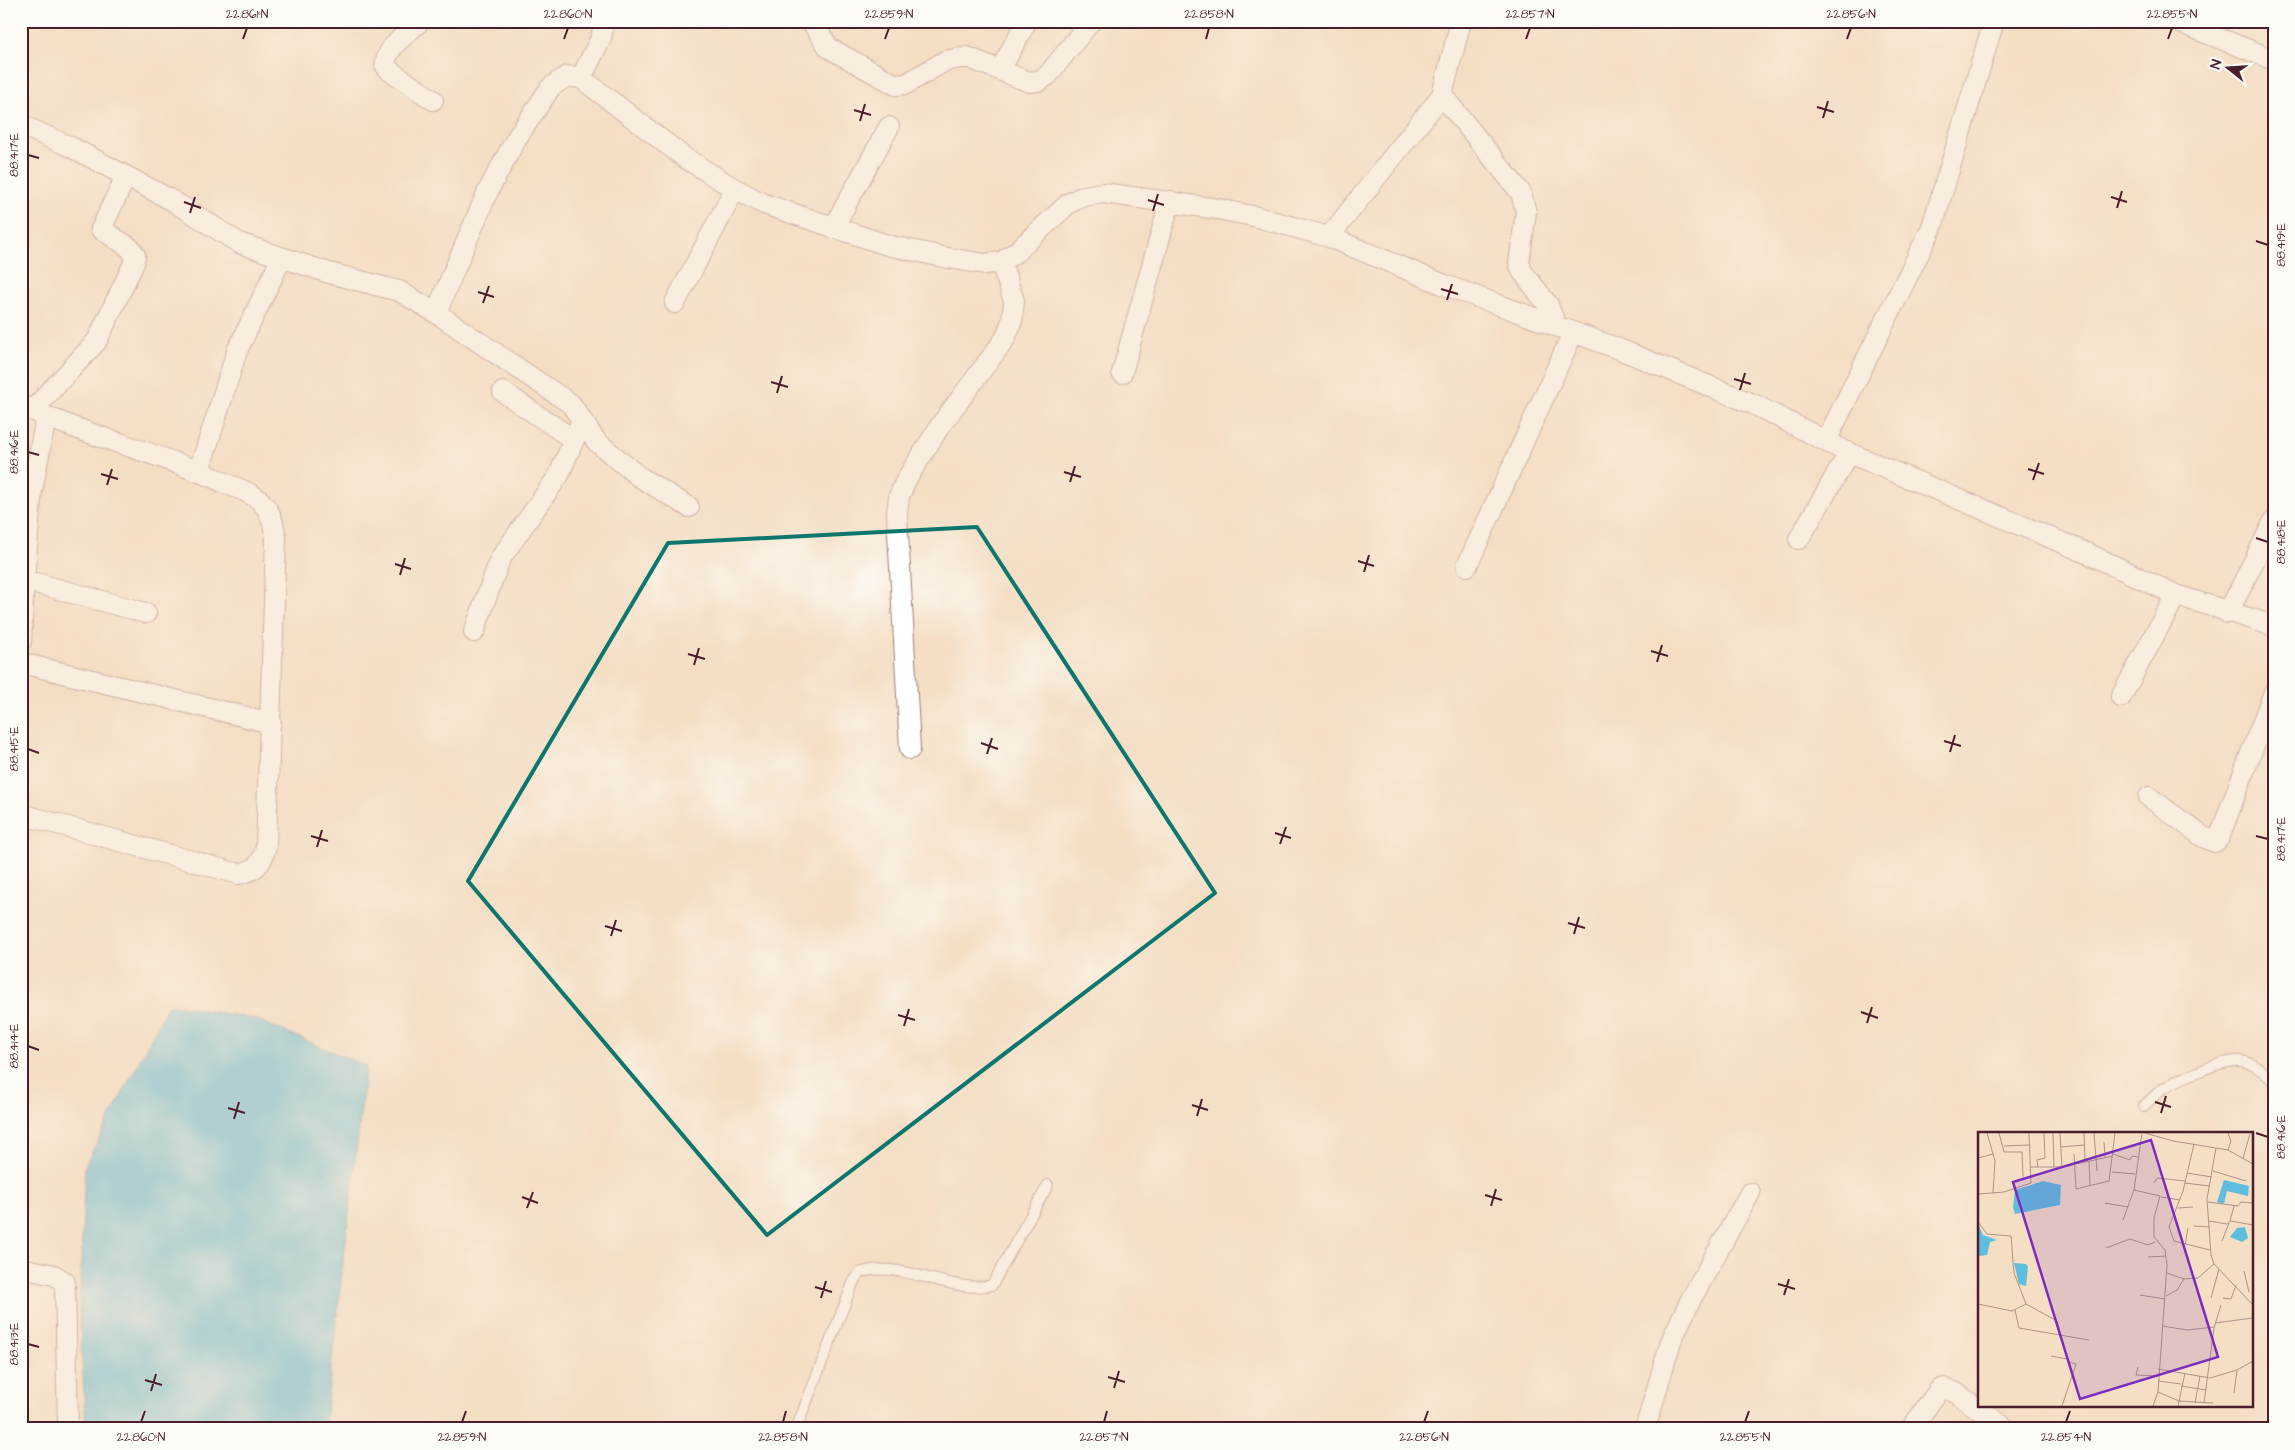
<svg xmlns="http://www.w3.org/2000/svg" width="2295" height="1450" font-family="'Architects Daughter',sans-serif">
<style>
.water{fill:#5fbddd;stroke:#546e84}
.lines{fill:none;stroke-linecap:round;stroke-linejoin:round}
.service-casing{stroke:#9f7e78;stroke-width:12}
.minor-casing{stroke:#9f7e78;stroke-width:22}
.service{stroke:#fff;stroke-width:10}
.minor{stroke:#fff;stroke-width:20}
.marked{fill:none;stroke:#0f766e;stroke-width:4;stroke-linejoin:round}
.ticks{fill:none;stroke:#4a1f2b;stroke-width:2}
.inset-road{fill:none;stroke:#b09287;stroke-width:1}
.view{fill:#7b2cbf;fill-opacity:0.15;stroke:#7b2cbf;stroke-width:2.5}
.inset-edge{fill:none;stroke:#4a1f2b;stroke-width:2.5}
.neatline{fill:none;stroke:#4a1f2b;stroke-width:2}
.ticks-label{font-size:12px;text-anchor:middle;fill:#4a1f2b}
</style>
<rect width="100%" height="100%" fill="#fdfcf7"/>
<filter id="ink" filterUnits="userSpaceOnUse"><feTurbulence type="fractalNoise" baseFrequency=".02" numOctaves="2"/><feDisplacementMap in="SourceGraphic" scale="10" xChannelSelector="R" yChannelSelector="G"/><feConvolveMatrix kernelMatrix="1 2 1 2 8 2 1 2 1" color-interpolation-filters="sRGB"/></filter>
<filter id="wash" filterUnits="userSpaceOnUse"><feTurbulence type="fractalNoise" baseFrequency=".0096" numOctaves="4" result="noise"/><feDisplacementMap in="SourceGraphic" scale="20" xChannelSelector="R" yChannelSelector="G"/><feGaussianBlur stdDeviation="1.12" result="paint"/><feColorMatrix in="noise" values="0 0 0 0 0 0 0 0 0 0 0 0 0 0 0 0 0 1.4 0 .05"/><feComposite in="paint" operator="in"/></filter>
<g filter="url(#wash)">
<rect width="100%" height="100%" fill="#f4dec4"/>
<path class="water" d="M169,1004L255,1019L366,1066L324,1429H86L79,1310L85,1166Z"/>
</g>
<g filter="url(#ink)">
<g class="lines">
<defs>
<path id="service" d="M2144,1106C2149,1101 2155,1095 2161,1090C2175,1080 2224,1059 2241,1061C2254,1063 2265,1073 2274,1081
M796,1429L853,1283L859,1273C899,1258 952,1295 992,1285L1048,1185"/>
<path id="minor" d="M420,21C408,33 386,47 385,65L390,71L433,100
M811,21L829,48L896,85L906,84L945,61L967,57L1029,82L1039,81L1048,75L1091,21
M2176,21L2274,60
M1000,70L1027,21
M581,78L601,38L604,21
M1442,95L1521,193L1526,212L1519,263L1522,271L1548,305L1556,325
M21,125L71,147L173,201L239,243L329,273L399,291L436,313L488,191L516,139L551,87L567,76L581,78L685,158L735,189L764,204L887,245L948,258L985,264L1001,262L1016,252L1069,203L1084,196L1103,193L1218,209L1257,217L1329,237L1442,284L1619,349L1753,404L1849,453L2089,554L2176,595L2274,626
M833,228L889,127
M1329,237L1442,95L1461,21
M675,303L735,189
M436,313L571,404L596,441L638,476L689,507
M1122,373L1170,201
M503,392L574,440
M21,405C87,437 159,452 225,483C239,489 256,494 265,506C272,515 274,527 276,538L266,847C262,864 256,870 239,874L21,814
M32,411L97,341L134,263L135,255L130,248L101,229L126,176
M1826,441L1932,227L1994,21
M199,471L237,351L281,259
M1799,539L1849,453
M1467,566L1573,333
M21,579L146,613
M2228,613L2274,521
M474,632L500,559L559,475L582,420
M21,641L24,580L32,490L46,418
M21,663L271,723
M2121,697L2176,595
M910,749L897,514L899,496L906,480L940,426L1005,339L1012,321L1014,301L1001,262
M2149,797L2203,837L2215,842L2219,838L2274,692
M21,1268L54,1275L65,1282L68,1429
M1645,1429L1671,1341L1691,1299L1750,1193
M1911,1429L1939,1390L1944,1388L1956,1393L2007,1429"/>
</defs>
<use href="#service" class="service-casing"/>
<use href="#minor" class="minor-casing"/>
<use href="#service" class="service"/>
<use href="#minor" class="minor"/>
</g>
</g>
<path d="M0 0H2295V1450H0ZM977,527L1215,893L767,1235L468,881L668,543Z" fill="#f4dec4" fill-opacity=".55" fill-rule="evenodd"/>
<path class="marked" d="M977,527L1215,893L767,1235L468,881L668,543Z"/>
<path class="ticks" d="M243,39L247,28M564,39L568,28M885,39L889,28M1206,39L1209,28M1526,39L1530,28M1847,39L1851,28M2168,39L2172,28M1817,107L1834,112M854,110L871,115M1823,118L1828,101M860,121L865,104M28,155L39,158M2111,197L2127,202M1148,200L1164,205M184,202L201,208M2117,208L2122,191M1153,211L1158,194M190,213L195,197M2256,241L2268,245M1441,289L1458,294M478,292L494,297M1447,300L1452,284M483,303L489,286M1734,379L1751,384M771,382L788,387M1740,390L1745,373M777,393L782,376M28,452L39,455M2028,469L2044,474M1064,472L1081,477M101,474L118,479M2033,480L2039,463M1070,482L1075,466M107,485L112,469M2256,538L2268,542M1358,561L1374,566M395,564L411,569M1364,572L1369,555M400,575L405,558M1651,651L1668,656M688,654L705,659M1657,662L1662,645M694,665L699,648M1944,741L1961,746M981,743L998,749M28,749L39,753M1950,752L1955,735M987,754L992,738M1275,833L1291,838M311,836L328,841M2256,836L2268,839M1280,844L1286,827M317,847L322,830M1568,923L1585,928M605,926L622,931M1574,934L1579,917M611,936L616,920M1861,1012L1878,1018M898,1015L915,1020M1867,1023L1872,1007M904,1026L909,1009M28,1046L39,1050M2155,1102L2171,1107M1192,1105L1208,1110M228,1108L245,1113M2161,1113L2166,1096M1197,1116L1202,1099M234,1119L239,1102M2256,1133L2268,1137M1485,1195L1502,1200M522,1197L538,1203M1491,1206L1496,1189M527,1208L533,1192M1778,1284L1795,1289M815,1287L832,1292M1784,1295L1789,1279M821,1298L826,1281M28,1344L39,1347M1108,1377L1125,1382M145,1380L162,1385M1114,1388L1119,1371M151,1391L156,1374M141,1422L145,1411M462,1422L466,1411M783,1422L786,1411M1104,1422L1107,1411M1424,1422L1428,1411M1745,1422L1749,1411M2066,1422L2070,1411"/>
<g transform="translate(1978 1132)">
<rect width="275" height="275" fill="#f4dec4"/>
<path d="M246,48L271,54L270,64L249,59L246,72L239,70ZM65,49L83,53L82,73L37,82L35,75L37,58ZM0,92L5,103L19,108L12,110L9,123L0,124ZM267,95L270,106L264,110L252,105L259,96ZM36,131L48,132L50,135L48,154L41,152Z" fill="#5fbddd"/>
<path class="inset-road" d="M9,1L17,29L15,61M21,1L26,20H44L45,45M75,1L76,35M82,1L84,35M106,1L107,29M116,1L119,39M164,1L156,58L182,64L176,86V105L187,118L189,133L180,260L175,274M167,1L195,9L250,18L275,32M250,1L253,9L250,18M126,10L127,25M216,12L205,59L191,95L196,109L232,118M26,14L51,13M83,15L106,13M238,16L229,67L233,123L236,132L275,173M96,22L98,57L131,49L137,1M135,22L152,28L154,24L160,25M0,26L15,22M265,26L272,2M111,29L112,54M52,35H84L135,24M60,35L59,28L67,26L66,1M235,39L268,49M134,40L157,42M209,41L234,45M176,51L179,46L207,49M207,51L232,54M0,62L26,60L53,51L51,1M183,65L202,68M230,70L260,74L263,70L274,71L275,68M127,71L150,75M200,76L215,75M145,88L156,58M231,89L249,92L253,89L275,93M252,89L256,74M0,90L9,102L33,104L36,141L48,172M216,94L231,95M244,109L251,91M207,113L210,96M128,116L152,107L170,113L177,110M170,125L188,124M266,139L271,160M189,141L206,147L220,146L236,132M162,163L187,167M188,164L199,158L206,147M233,166L241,137M245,166L253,167L258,153M0,172L34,179L48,172M48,172L79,189L90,230L98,232L84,274M37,178L41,196L111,208M237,191L275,186M184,194L209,198L236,195M73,224L89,227M160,235L158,243L180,244M180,237L232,246L259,238L275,229M180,249L203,252M203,254L228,258M180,260L201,269L235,271M256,261L259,238M217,271L222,244M226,271L236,196L243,173M200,274L207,241"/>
<path class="view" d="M173,8L240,225L102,267L35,50Z"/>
<rect width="275" height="275" class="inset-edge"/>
</g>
<rect width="2295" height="1450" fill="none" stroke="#fdfcf7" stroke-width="55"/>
<g transform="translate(2228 68) rotate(287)" stroke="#fdfcf7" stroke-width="4" paint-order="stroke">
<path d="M0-4L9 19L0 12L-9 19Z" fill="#4a1f2b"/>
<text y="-8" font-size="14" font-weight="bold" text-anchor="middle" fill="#4a1f2b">N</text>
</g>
<rect x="28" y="28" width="2240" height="1394" class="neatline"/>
<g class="ticks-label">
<text x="247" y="18">22.861°N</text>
<text x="568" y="18">22.860°N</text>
<text x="889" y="18">22.859°N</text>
<text x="1209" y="18">22.858°N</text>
<text x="1530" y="18">22.857°N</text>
<text x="1851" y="18">22.856°N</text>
<text x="2172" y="18">22.855°N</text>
<text transform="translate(14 155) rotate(-90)" y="4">88.417°E</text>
<text transform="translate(2281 245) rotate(-90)" y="4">88.419°E</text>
<text transform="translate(14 452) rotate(-90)" y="4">88.416°E</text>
<text transform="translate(2281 542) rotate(-90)" y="4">88.418°E</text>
<text transform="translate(14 749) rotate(-90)" y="4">88.415°E</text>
<text transform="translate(2281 839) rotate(-90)" y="4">88.417°E</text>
<text transform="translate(14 1046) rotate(-90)" y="4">88.414°E</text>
<text transform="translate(2281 1137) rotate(-90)" y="4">88.416°E</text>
<text transform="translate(14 1344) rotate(-90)" y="4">88.413°E</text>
<text x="141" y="1441">22.860°N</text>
<text x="462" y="1441">22.859°N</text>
<text x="783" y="1441">22.858°N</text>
<text x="1104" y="1441">22.857°N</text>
<text x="1424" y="1441">22.856°N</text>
<text x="1745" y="1441">22.855°N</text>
<text x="2066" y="1441">22.854°N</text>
</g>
</svg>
